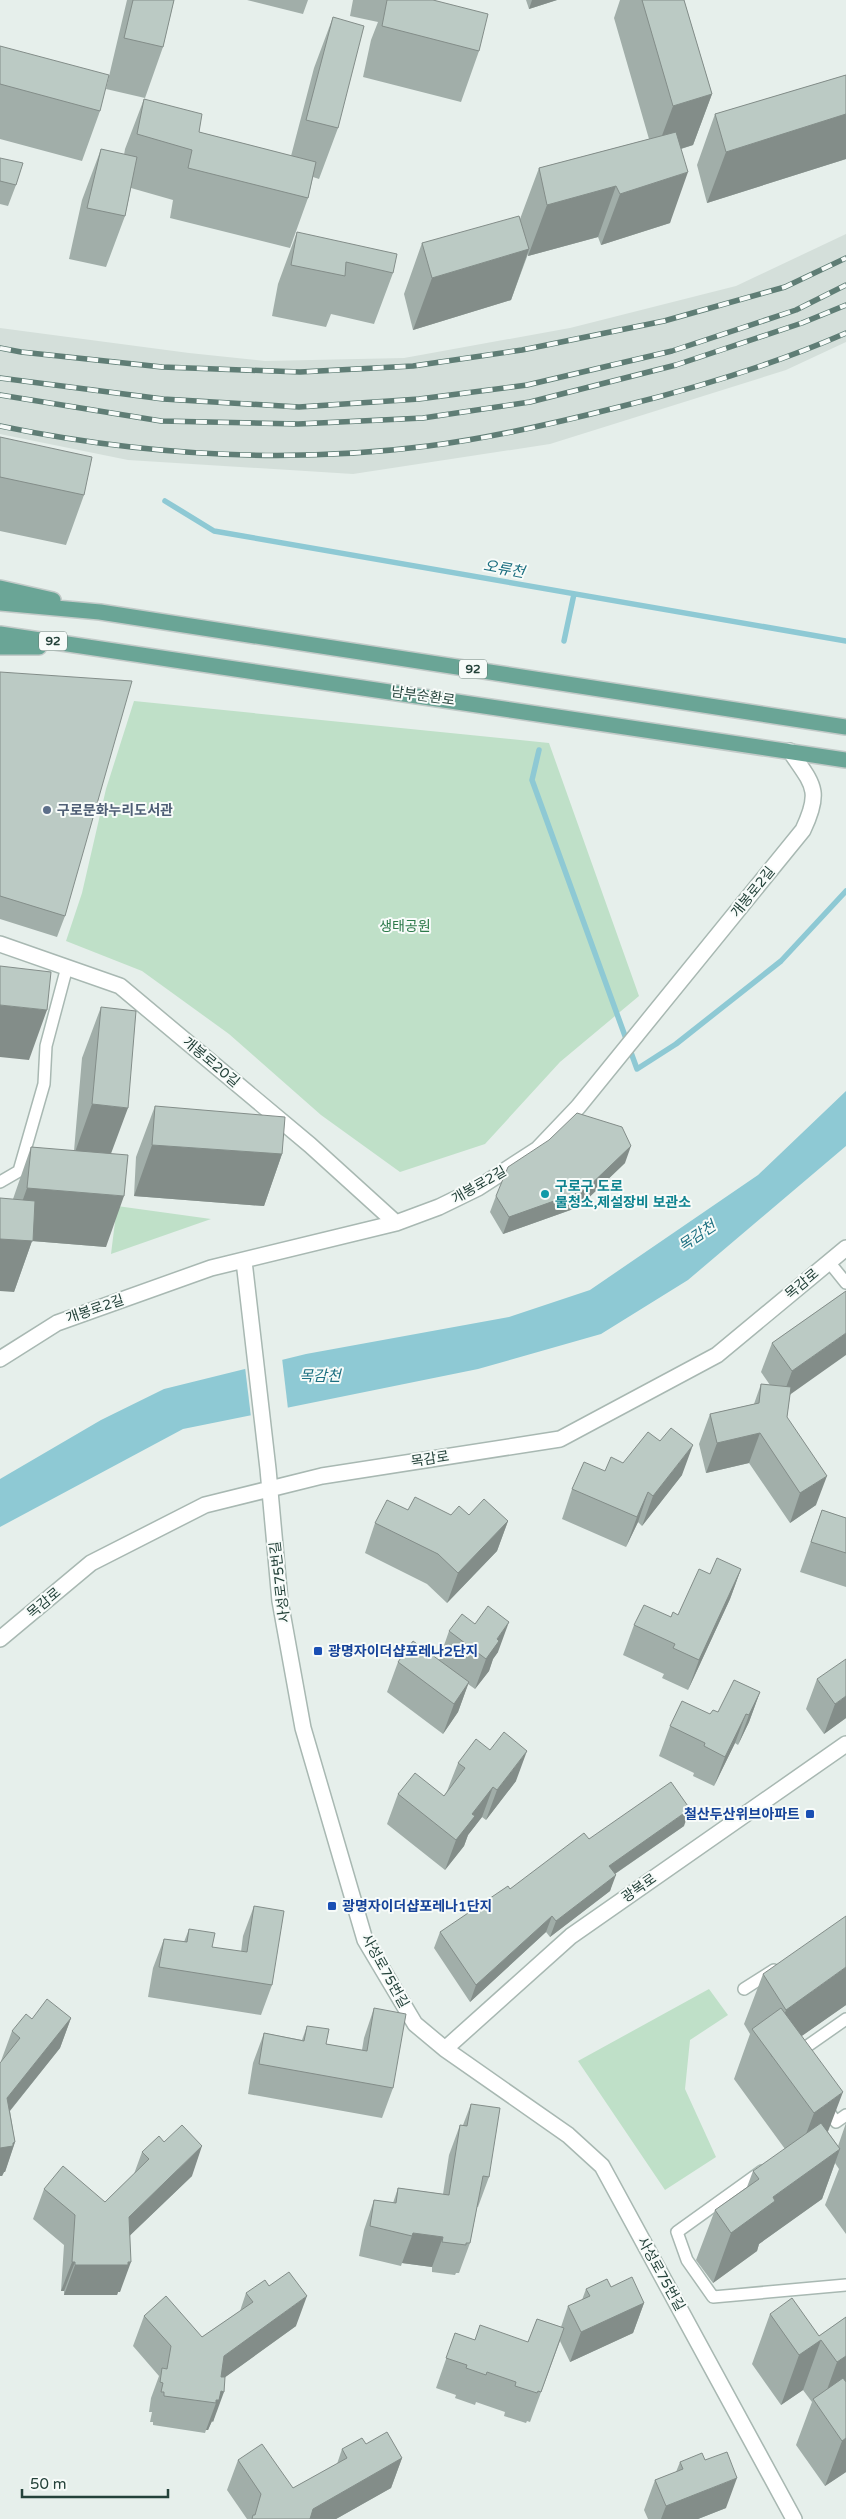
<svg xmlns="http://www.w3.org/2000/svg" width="846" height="2519" font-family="'Varela Round','Noto Sans KR',sans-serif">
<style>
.built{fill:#d4dfda}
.green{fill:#bfe0c8}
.water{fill:#8ec9d4}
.pier{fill:#e6efeb}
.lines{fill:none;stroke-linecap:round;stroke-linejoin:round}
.stream{stroke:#8ec9d4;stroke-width:5.5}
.lane-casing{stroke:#a8b8b2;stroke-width:14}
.street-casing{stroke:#a8b8b2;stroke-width:18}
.primary-casing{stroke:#c2cac8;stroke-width:18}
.lane{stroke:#fff;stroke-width:11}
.street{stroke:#fff;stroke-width:15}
.primary{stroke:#6aa596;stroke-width:15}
.rail-casing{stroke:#5f7d75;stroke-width:5.5}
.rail{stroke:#f7fbf9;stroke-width:4;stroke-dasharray:11;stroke-linecap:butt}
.wall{fill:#a1aea9}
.shaded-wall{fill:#838d89}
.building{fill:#bbcac4;stroke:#838d89}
.service-dot{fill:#5c6f8a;stroke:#f7fbf9;stroke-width:2}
.culture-dot{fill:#0f9aa8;stroke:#f7fbf9;stroke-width:2}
.transit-dot{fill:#1a4fb4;stroke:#f7fbf9;stroke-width:2}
.labels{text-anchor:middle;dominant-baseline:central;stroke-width:4;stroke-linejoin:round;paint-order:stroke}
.shield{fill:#f7fbf9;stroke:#637a73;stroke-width:1}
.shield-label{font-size:12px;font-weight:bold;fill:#24423a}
.street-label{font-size:14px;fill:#24423a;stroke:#f7fbf9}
.service-label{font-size:14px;font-weight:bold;fill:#4e5e75;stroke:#f7fbf9;text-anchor:start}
.park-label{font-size:14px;fill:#2d7a4b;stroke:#f7fbf9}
.culture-label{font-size:14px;font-weight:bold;fill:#0d838f;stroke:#f7fbf9;text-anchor:start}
.transit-label{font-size:14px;font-weight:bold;fill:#164399;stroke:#f7fbf9;text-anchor:start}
.water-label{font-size:15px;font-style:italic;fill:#1c6f80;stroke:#f7fbf9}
</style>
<rect width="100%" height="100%" fill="#e6efeb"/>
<path class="built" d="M846,234V342L786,370L550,444L353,474L128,460L0,434V328L189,353L265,361L404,358L570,328L736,286Z"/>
<path class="green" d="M134,701L549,743L639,996L560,1062L485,1144L400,1172L321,1115L229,1034L142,971L66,941L82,893L106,789Z
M117,1206L211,1219L111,1254Z
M709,1989L728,2015L690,2040L685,2089L716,2157L665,2190L578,2061Z"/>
<path class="water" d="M846,1091V1146L688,1280L601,1334L478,1369L183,1429L0,1527V1479L101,1420L164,1389L306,1354L509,1317L590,1290L758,1175Z"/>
<path class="pier" d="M282,1358L288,1409L251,1417L245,1367Z"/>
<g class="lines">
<path class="stream" d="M165,501L214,531L846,641
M564,641L574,594
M539,750L532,780L637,1069L676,1044L781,961L846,891"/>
<defs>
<path id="lane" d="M0,1182L19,1171L44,1084L46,1046L67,967
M829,1262L846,1283
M744,1989L774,1970
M796,2054L846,2019
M825,2106L836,2122L846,2115
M762,2171L677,2232L687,2260L713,2297L846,2285"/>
<path id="street" d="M0,944L120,986L310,1145L396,1223
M244,1261L268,1469L280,1601L303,1728L365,1940L415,2024L445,2049L568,2135L602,2166L794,2519
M0,1359L57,1323L211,1268L396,1223L439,1207L478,1188L538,1149L578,1107L803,830C822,790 813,785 790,751
M0,1639L91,1563L205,1505L322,1476L560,1439L717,1355L846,1248
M445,2049L571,1936L846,1744"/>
<path id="primary" d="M0,588L53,600
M0,603L100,612L846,727
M0,634L846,760
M0,647H39"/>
</defs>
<use href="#lane" class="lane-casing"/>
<use href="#street" class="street-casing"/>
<use href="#primary" class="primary-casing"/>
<use href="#lane" class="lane"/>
<use href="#street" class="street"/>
<use href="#primary" class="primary"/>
<defs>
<path id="rail" d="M0,348L21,352L162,367L300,372L413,366L522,350L664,321L785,287L846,258
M0,378L163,399L299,407L419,399L527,385L672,351L796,310L846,285
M0,395L161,421L298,424L423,418L530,402L676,365L802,323L846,305
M0,426C140,455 286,464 428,446C492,438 556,423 619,407C696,388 773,365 846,333"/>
</defs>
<use href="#rail" class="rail-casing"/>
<use href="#rail" class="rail"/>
</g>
<path class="wall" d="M127,0H174L163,47L145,98L106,89Z
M247,0H308L303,14Z
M353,0H433L479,51L461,102L363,77L371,40L378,22L350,16Z
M526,0H557L529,9Z
M620,0H684L712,94L693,145L681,149L670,223L601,245L598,237L528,256V254L511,300L413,330L404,294L422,243L520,219L539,168L649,139L614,18Z
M333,17L338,128L319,179L313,177L308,198L290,248L170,218L173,200L131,188L125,216L106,267L69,259L82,200L101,149L124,155L125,149L144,99L199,132L291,156L314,68Z
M0,46L100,111L82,161L0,139Z
M846,75V159L707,203L697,165L715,114Z
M0,158L16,185L8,206L0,204Z
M297,232L393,273L374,324L331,314L326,327L272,316L278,284Z
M0,437L84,495L66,545L0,531Z
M0,672L65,916L57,937L0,919Z
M101,1007L111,1154L106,1247L32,1241L14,1292L13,1199L31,1147L74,1151L82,1058Z
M155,1106L282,1154L264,1206L134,1196L136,1157Z
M625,1163L579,1207L503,1234L490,1212L496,1196Z
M846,1291L790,1395L787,1417L816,1505L790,1523L749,1463L706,1473L699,1444L710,1414L754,1404L761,1384L770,1385L761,1372L772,1343Z
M623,1463L682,1475L642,1526L638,1522L626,1547L562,1519L572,1489L605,1471Z
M408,1510L451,1515H469L508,1521L497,1551L447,1603L427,1584L365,1553L375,1523Z
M822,1510L846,1518V1587L800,1572Z
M741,1569L730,1599L688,1690L662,1678L664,1674L623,1655L634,1625L671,1617L678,1615L710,1574Z
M449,1631L498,1652L493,1659L489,1671L475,1689L468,1684L458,1712L443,1734L387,1692L398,1662L439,1660Z
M817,1679L846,1718L824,1734L806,1709Z
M760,1692L749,1722L738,1745L735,1743L714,1786L693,1776L694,1773L659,1756L670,1726L718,1712Z
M458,1763L516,1781L486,1820L482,1817L468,1835L464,1846L445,1870L387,1824L398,1794L444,1796L447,1791Z
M684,1826L615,1874L610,1891L550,1937L546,1932L470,2002L434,1948L440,1932L510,1889L589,1839Z
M254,1906L272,1985L261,2015L148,1997L153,1968L164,1939L184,1942L189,1929L212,1947L241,1952L243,1936Z
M763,1974L846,2005L801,2036L828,2132L838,2146L846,2123V2234L825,2205L839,2169L835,2163L822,2199L759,2244L757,2251L713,2283L696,2260L715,2210L747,2187L753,2171L785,2149L734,2079L750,2034L744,2024Z
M374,2008L393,2088L382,2118L248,2094L253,2063L264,2033L302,2040L307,2026L326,2044L362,2050L364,2038Z
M71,2018L60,2048L10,2111L15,2142L5,2172H4L2,2176L1,2061L12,2031L32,2019Z
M471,2104L489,2177L478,2207H477L470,2243L459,2273H456L455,2275L432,2272V2267L402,2263L401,2266L359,2256L364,2230L374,2200L393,2203L398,2188L443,2194L449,2155L460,2125H463Z
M142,2152L192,2176L130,2235L120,2292H118L117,2295H64V2291H61L64,2245L33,2219L44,2189L105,2202L134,2174Z
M611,2287L644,2303L633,2333L570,2362L560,2341L530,2422L527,2421L526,2423L504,2416L505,2412L476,2402L475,2405L455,2398L456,2395L436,2388L455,2333L475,2340L528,2342L537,2319L561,2327L568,2306L582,2300L586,2289Z
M246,2293L296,2326L225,2377L213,2422L212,2421L208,2430H206L205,2433L153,2425V2422H150L152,2412H149L151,2398L159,2376L133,2346L144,2316L202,2337L240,2311Z
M770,2314L819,2336L846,2317V2472L825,2486L796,2445L812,2402L803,2390L781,2405L752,2364Z
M366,2444L402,2458L391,2488L336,2519H247L227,2490L238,2460L293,2488L337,2464L342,2449Z
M680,2462L726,2508L698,2519H648L644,2510L655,2480L676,2472Z"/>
<path class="shaded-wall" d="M532,0H557L529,9Z
M712,94L693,145L654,157L673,106Z
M846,114V159L707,203L726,152Z
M688,172L670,223L601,245L620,194Z
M616,186L598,237L528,256L547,205Z
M529,249L511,300L413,330L432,278Z
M0,1005L47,1010L29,1060L0,1057Z
M92,1104L128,1108L109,1159L74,1155Z
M152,1145L282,1154L264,1206L134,1196Z
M631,1146L625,1163L579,1207L503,1234L509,1217Z
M27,1188L124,1196L106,1247L32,1241L14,1292L0,1291V1239H9Z
M846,1333V1355L781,1401L792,1371Z
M760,1433L749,1463L706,1473L717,1443Z
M693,1445L682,1475L642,1526L653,1496Z
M827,1476L816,1505L790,1523L800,1493Z
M648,1492L638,1522L626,1547L637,1517Z
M508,1521L497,1551L447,1603L458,1573Z
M741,1569L730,1599L688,1690L699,1660Z
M509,1622L498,1652L493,1659L489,1671L475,1689L486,1659L497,1639Z
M469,1682L458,1712L443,1734L454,1704Z
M760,1692L749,1722L738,1745L749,1715Z
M846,1696V1718L824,1734L835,1704Z
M746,1714L735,1743L714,1786L725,1757Z
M527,1751L516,1781L486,1820L497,1790Z
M493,1787L482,1817L468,1835L464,1846L445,1870L456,1840L472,1814Z
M690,1809L684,1826L603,1882L609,1866Z
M616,1875L610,1891L550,1937L556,1921Z
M552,1916L546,1932L470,2002L476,1985Z
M846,1967V2005L772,2057L770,2054L786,2010Z
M71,2018L60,2048L0,2123L7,2098Z
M843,2092L824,2142L795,2163L814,2113Z
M15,2142L5,2172H4L2,2176H0V2148L13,2143Z
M202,2146L192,2176L118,2247L129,2217Z
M840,2149L822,2199L759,2244L757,2251L713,2283L731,2233L773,2197Z
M413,2233L443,2237L432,2267L402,2263Z
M72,2262H75L64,2291H61Z
M131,2262L120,2292H118L117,2295H64L75,2265Z
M307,2296L296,2326L213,2386L224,2356Z
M644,2303L633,2333L570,2362L581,2332Z
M821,2340L803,2390L781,2405L799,2355Z
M846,2356V2393L820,2409L837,2362Z
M221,2391L224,2392L213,2422L212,2421L208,2430H206L216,2403H215Z
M846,2438V2472L825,2486L842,2441Z
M402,2458L391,2488L336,2519H309L313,2509Z
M737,2478L726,2508L698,2519H661L666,2506Z"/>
<path class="building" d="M133,0H174L163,47L124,38Z
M387,0H433L488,14L479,51L382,26Z
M642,0H684L712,94L673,106Z
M333,17L364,26L338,128L306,120Z
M0,46L109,75L100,111L0,84Z
M846,75V114L726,152L715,114Z
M144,99L202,114L199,132L316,162L308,198L188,168L192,150L137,134Z
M676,132L688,172L620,194L616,186L547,205L539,168Z
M101,149L137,157L125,216L87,208Z
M0,158L23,163L16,185L0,181Z
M519,216L529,249L432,278L422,243Z
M297,232L397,254L393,273L346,262L345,276L291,265Z
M0,437L92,457L84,495L0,477Z
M0,672L132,681L65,916L0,896Z
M0,966L51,972L47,1010L0,1005Z
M101,1007L136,1011L128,1108L92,1104Z
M155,1106L285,1117L282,1154L152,1145Z
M577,1113L622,1127L631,1146L585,1190L509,1217L496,1196L508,1167L549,1140Z
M31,1147L128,1155L124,1196L27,1188Z
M0,1198L35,1201L33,1241L0,1239Z
M846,1291V1333L792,1371L772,1343Z
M761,1384L791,1387L787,1417L827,1476L800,1493L760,1433L717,1443L710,1414L759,1403Z
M671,1428L693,1445L653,1496L648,1492L637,1517L572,1489L584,1462L605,1471L611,1457L623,1463L648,1432L660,1441Z
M415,1497L451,1515L459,1506L469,1515L484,1499L508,1521L458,1573L438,1554L375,1523L387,1500L408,1510Z
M822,1510L846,1518V1553L811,1542Z
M717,1558L741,1569L699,1660L673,1648L675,1644L634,1625L644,1605L671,1617L673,1612L678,1615L699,1569L710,1574Z
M488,1606L509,1622L497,1639L499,1641L486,1659L449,1631L462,1614L475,1624Z
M413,1641L469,1682L454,1704L398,1662Z
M846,1659V1696L835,1704L817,1679Z
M734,1680L760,1692L749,1715L746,1714L725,1757L704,1746L705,1743L670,1726L682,1701L710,1714L713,1710L718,1712Z
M504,1732L527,1751L497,1790L493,1787L472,1814L475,1816L456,1840L398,1794L415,1773L444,1796L465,1768L458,1763L476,1739L490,1750Z
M671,1782L690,1809L609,1866L616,1875L556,1921L552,1916L476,1985L440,1932L508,1886L510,1889L584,1833L589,1839Z
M254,1906L284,1911L272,1985L159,1967L164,1939L187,1942L189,1929L215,1933L212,1947L247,1952Z
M846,1916V1967L786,2010L763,1974Z
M47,1999L71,2018L7,2098L15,2142L13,2143V2146L0,2148V2063L20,2038L12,2031L26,2014L32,2019Z
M374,2008L406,2014L393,2088L259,2064L264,2033L304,2041L307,2026L329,2029L326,2044L367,2051Z
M781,2008L843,2092L814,2113L752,2029Z
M471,2104L500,2108L489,2177L483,2176L470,2243H466V2245L442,2242L443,2237L413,2233L412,2236L370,2226L374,2200L396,2203L398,2188L449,2195L460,2125L467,2126Z
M821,2123L840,2149L773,2197L775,2201L731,2233L715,2210L759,2179L753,2171Z
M182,2125L202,2146L129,2217L131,2262H128V2265H75V2262H72L75,2215L44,2189L63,2166L105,2202L149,2159L142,2152L159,2136L164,2142Z
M289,2272L307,2296L224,2356L221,2377H225L224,2392L221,2391L219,2400H216V2403L164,2396V2392H161L163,2383L160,2382L162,2368L167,2369L171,2346L144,2316L166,2296L202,2337L253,2302L246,2293L265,2280L269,2286Z
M632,2277L644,2303L581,2332L568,2306L590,2296L586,2289L607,2279L611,2287Z
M792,2298L819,2336L846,2317V2356L837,2362L821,2340L799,2355L770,2314Z
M537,2319L564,2328L541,2392L538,2391L537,2393L515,2386L516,2382L487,2372L486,2375L466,2368L467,2365L446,2358L455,2333L475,2340L480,2325L528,2342Z
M843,2378L846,2382V2438L842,2441L813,2399Z
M387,2432L402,2458L313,2509L310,2519H252L253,2515H255L261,2494L238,2460L262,2444L293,2488L347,2458L342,2449L362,2438L366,2444Z
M727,2452L737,2478L666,2506L655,2480L683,2469L680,2462L702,2453L705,2460Z"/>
<circle class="service-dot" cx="47" cy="810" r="5"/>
<circle class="culture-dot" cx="545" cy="1194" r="5"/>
<g class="transit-dot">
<rect x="313" y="1646" width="10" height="10" rx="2.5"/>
<rect x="805" y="1809" width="10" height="10" rx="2.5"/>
<rect x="327" y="1901" width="10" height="10" rx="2.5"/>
</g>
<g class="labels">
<g class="shield">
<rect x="39" y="631.5" width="28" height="19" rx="4"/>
<rect x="459" y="659.5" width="28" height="19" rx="4"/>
</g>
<g class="shield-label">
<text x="53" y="641">92</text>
<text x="473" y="669">92</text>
</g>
<g class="street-label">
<text transform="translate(423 696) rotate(8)">남부순환로</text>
<text transform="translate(753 892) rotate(-51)">개봉로2길</text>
<text transform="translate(211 1062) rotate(40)">개봉로20길</text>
<text transform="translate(479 1185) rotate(-30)">개봉로2길</text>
<text transform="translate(802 1284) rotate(-40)">목감로</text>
<text transform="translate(95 1309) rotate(-19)">개봉로2길</text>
<text transform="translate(430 1459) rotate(-9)">목감로</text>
<text transform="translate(280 1582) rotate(-97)">사성로75번길</text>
<text transform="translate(44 1603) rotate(-40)">목감로</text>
<text transform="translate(639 1888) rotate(-35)">광복로</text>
<text transform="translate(385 1971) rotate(61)">사성로75번길</text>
<text transform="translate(661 2274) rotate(61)">사성로75번길</text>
</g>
<g class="service-label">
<text x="57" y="810">구로문화누리도서관</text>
</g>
<g class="park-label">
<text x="405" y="926">생태공원</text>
</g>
<g class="culture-label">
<text x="555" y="1186">구로구 도로<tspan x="555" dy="16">물청소,제설장비 보관소</tspan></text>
</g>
<g class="transit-label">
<text x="328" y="1651">광명자이더샵포레나2단지</text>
<text x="800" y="1814" text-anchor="end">철산두산위브아파트</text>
<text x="342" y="1906">광명자이더샵포레나1단지</text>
</g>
<g class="water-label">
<text transform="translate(504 569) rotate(10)">오류천</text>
<text transform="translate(697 1236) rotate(-34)">목감천</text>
<text x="320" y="1376">목감천</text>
</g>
</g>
<path d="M22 2489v8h146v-8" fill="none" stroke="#24423a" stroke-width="2.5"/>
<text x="30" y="2489" font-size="15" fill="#24423a" stroke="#f7fbf9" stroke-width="4" paint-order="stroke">50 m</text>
</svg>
